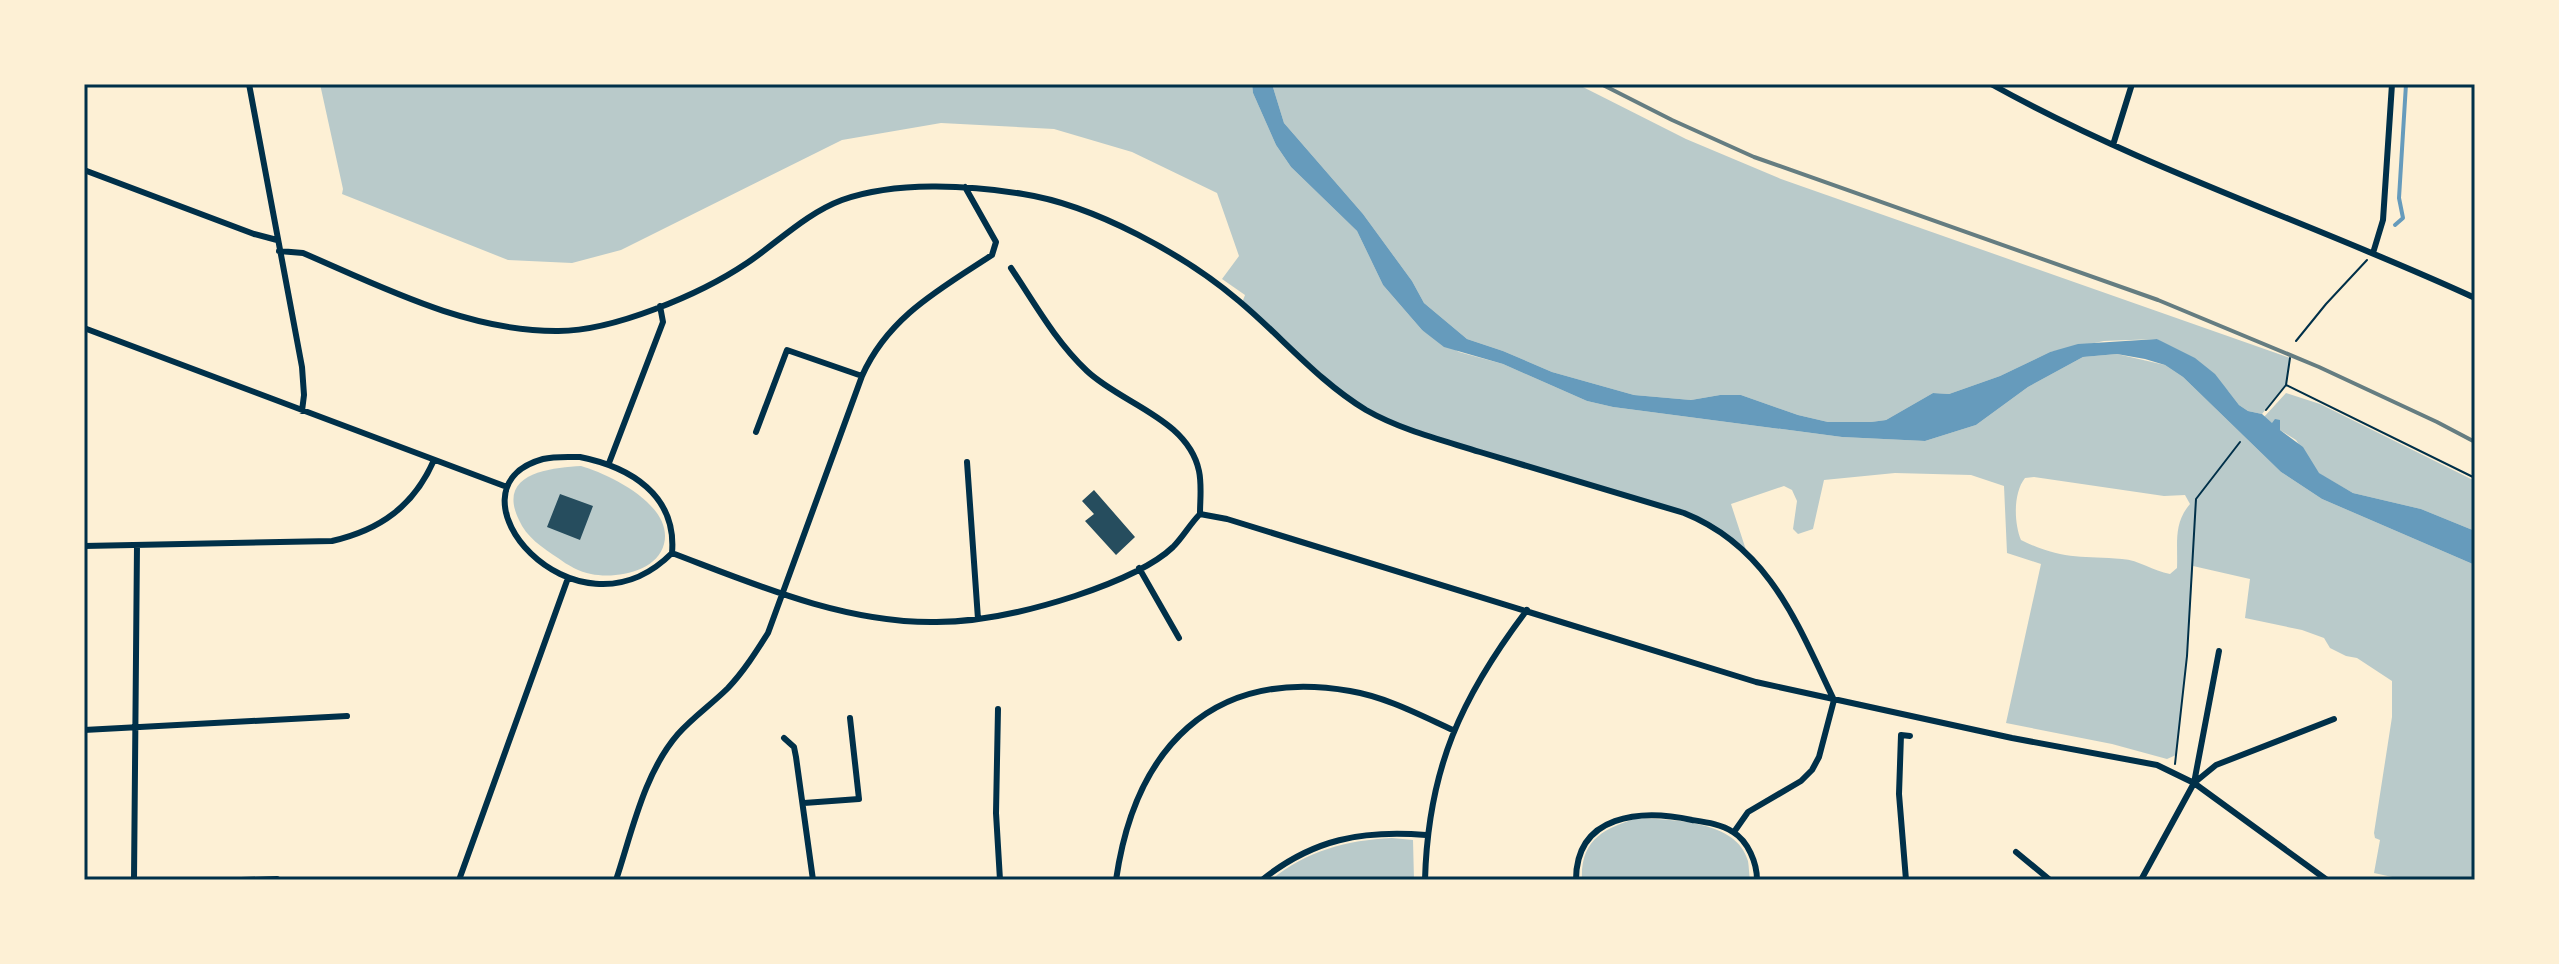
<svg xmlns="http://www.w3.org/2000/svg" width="2559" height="964" font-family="'IBM Plex Sans',sans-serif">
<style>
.green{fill:#b9caca;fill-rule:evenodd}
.water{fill:#669bbc}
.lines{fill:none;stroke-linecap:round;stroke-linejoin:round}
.stream{stroke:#669bbc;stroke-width:4}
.building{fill:#264d5e}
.path{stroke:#003049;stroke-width:2}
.minor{stroke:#003049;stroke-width:6}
.rail{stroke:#657d81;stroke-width:4}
.neatline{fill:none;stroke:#003049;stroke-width:3}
</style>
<rect width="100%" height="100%" fill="#fdf0d5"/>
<path class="green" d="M320,84H1252L1253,93L1276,145L1291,167L1357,231L1383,285L1422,330L1459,352L1503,364L1587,401L1613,407L1842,437L1925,441L1976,425L2028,387L2083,357L2117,354L2165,365L2183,377L2281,472L2322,499L2475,565V880H2406L2374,873L2380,840L2375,838L2374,833L2392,717V681L2357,658L2346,656L2330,648L2324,638L2302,630L2245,618L2250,579L2193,566L2187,656L2176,755L2167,759L2112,744L2006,723L2041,564L2007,553L2004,486L1971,475L1895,473L1824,480L1813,529L1798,534L1793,529L1797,501L1792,490L1784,486L1731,504L1746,550L1702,520L1394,423L1354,402L1242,303L1245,295L1222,279L1239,256L1217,193L1132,152L1054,129L941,123L842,140L621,250L572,263L508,260L342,194L343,189ZM2034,477L2164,496L2185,495L2190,504C2173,524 2178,543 2177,568L2170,574C2153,571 2139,560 2122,559C2081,556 2061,560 2021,540C2014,523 2013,493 2025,478Z
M1272,84H1577L1686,139L1781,179L2290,358L2286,385L2262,414L2248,411L2239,405L2228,391L2157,339L2104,341L2050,352L2000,376L1949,394L1933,393L1886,420L1871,422H1828L1798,415L1741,395H1720L1691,400L1634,395L1552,372L1503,351L1467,339L1424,303L1412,281L1363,214L1284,123Z
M2286,393L2320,404L2475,481V531L2421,509L2353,493L2318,473L2296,440L2280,430V420L2272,424L2264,417Z
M581,466C609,474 674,505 664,544C657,572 615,579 591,574C580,572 567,565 558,558C543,548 526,537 519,520C496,473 550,468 581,466Z
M1638,818C1672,820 1737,820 1748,861C1749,867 1749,874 1750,880H1582C1580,840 1604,828 1638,818Z
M1392,838L1413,840L1414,880H1271C1306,851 1347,840 1392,838Z"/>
<path class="water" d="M1252,84H1272L1284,123L1363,214L1412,281L1424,303L1467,339L1503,351L1552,372L1634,395L1691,400L1720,395H1741L1798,415L1828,422H1871L1886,420L1933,393L1949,394L2000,376L2050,352L2078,344L2157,339L2195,358L2215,374L2239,405L2248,411L2262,414L2272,423L2275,419L2280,420V430L2303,447L2319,473L2353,493L2421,509L2475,531V565L2322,499L2281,472L2183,377L2165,365L2145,359L2117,354L2083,357L2028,387L1976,425L1925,441L1842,437L1613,407L1587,401L1503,364L1444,347L1422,330L1383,285L1357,231L1291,167L1276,145L1253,93Z"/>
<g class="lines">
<path class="stream" d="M2395,225L2403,218L2399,198L2406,84"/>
</g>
<path class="building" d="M1094,490L1135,537L1116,555L1085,521L1094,514L1082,501Z
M560,494L593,506L580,540L547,527Z"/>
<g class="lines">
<path class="path" d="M2296,341L2326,304L2367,260
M2286,385L2475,478
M2266,410L2286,385L2290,358
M2175,764L2187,656L2196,499L2240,442"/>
<path class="minor" d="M249,84L302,367L304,395L302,411
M1991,84C2146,170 2315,224 2475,298
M2113,145L2132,84
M84,170L254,234L277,240
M279,251L303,253C382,287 467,331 556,331C612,332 701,294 747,263C778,242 807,213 842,200C895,181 969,185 1023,194C1094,205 1185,255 1239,301C1282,337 1318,381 1366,410C1401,430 1442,440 1480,452C1548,473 1616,493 1684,513C1769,547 1797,623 1834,700L1819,757L1812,770L1801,781L1748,812L1734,832
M2373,253L2383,220L2392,84
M1011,268C1035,304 1056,342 1087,371C1122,404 1188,419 1199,471C1202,485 1200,500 1200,514
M84,328L507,487
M756,432L787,350L862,376
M580,457C630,467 677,495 672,553C574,651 437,488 543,459C555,456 568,457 580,457Z
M967,462L978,619
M609,463L663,322L660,306
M1200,514L1227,519L1756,682L2012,738L2157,765L2194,783L2327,880
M84,546L332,541C380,530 414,506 434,460
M672,553C754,584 841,622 931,622C979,623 1029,611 1075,596C1105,586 1150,569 1173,547C1183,537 1190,524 1200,514
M1139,568L1179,638
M998,709L996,813L1000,880
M84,730L347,716
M784,738L794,747L796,757L813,880
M2194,783L2216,765L2334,719
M804,803L859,799L850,718
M2016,852L2050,880
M134,880L137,545
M241,880L277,879
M459,880L568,578
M616,880C632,832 644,773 678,734C693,717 712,704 728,688C744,671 756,652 768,633L862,376C888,317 940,289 992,255L996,242L965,187
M1116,880C1135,749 1211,667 1350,691C1386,697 1420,715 1453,730
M1262,880C1313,839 1362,830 1426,835
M1425,880C1428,769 1461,697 1527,610
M1576,880C1576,814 1641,809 1692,820C1705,822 1721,824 1733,832C1748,841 1757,863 1757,880
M1906,880L1899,794L1901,735L1910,736
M2141,880L2194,783L2219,651"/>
<path class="rail" d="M1601,84L1672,120L1754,157L2158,300L2319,367L2437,422L2475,442"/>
</g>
<rect width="2559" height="964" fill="none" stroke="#fdf0d5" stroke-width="172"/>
<rect x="86" y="86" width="2387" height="792" class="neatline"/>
</svg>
